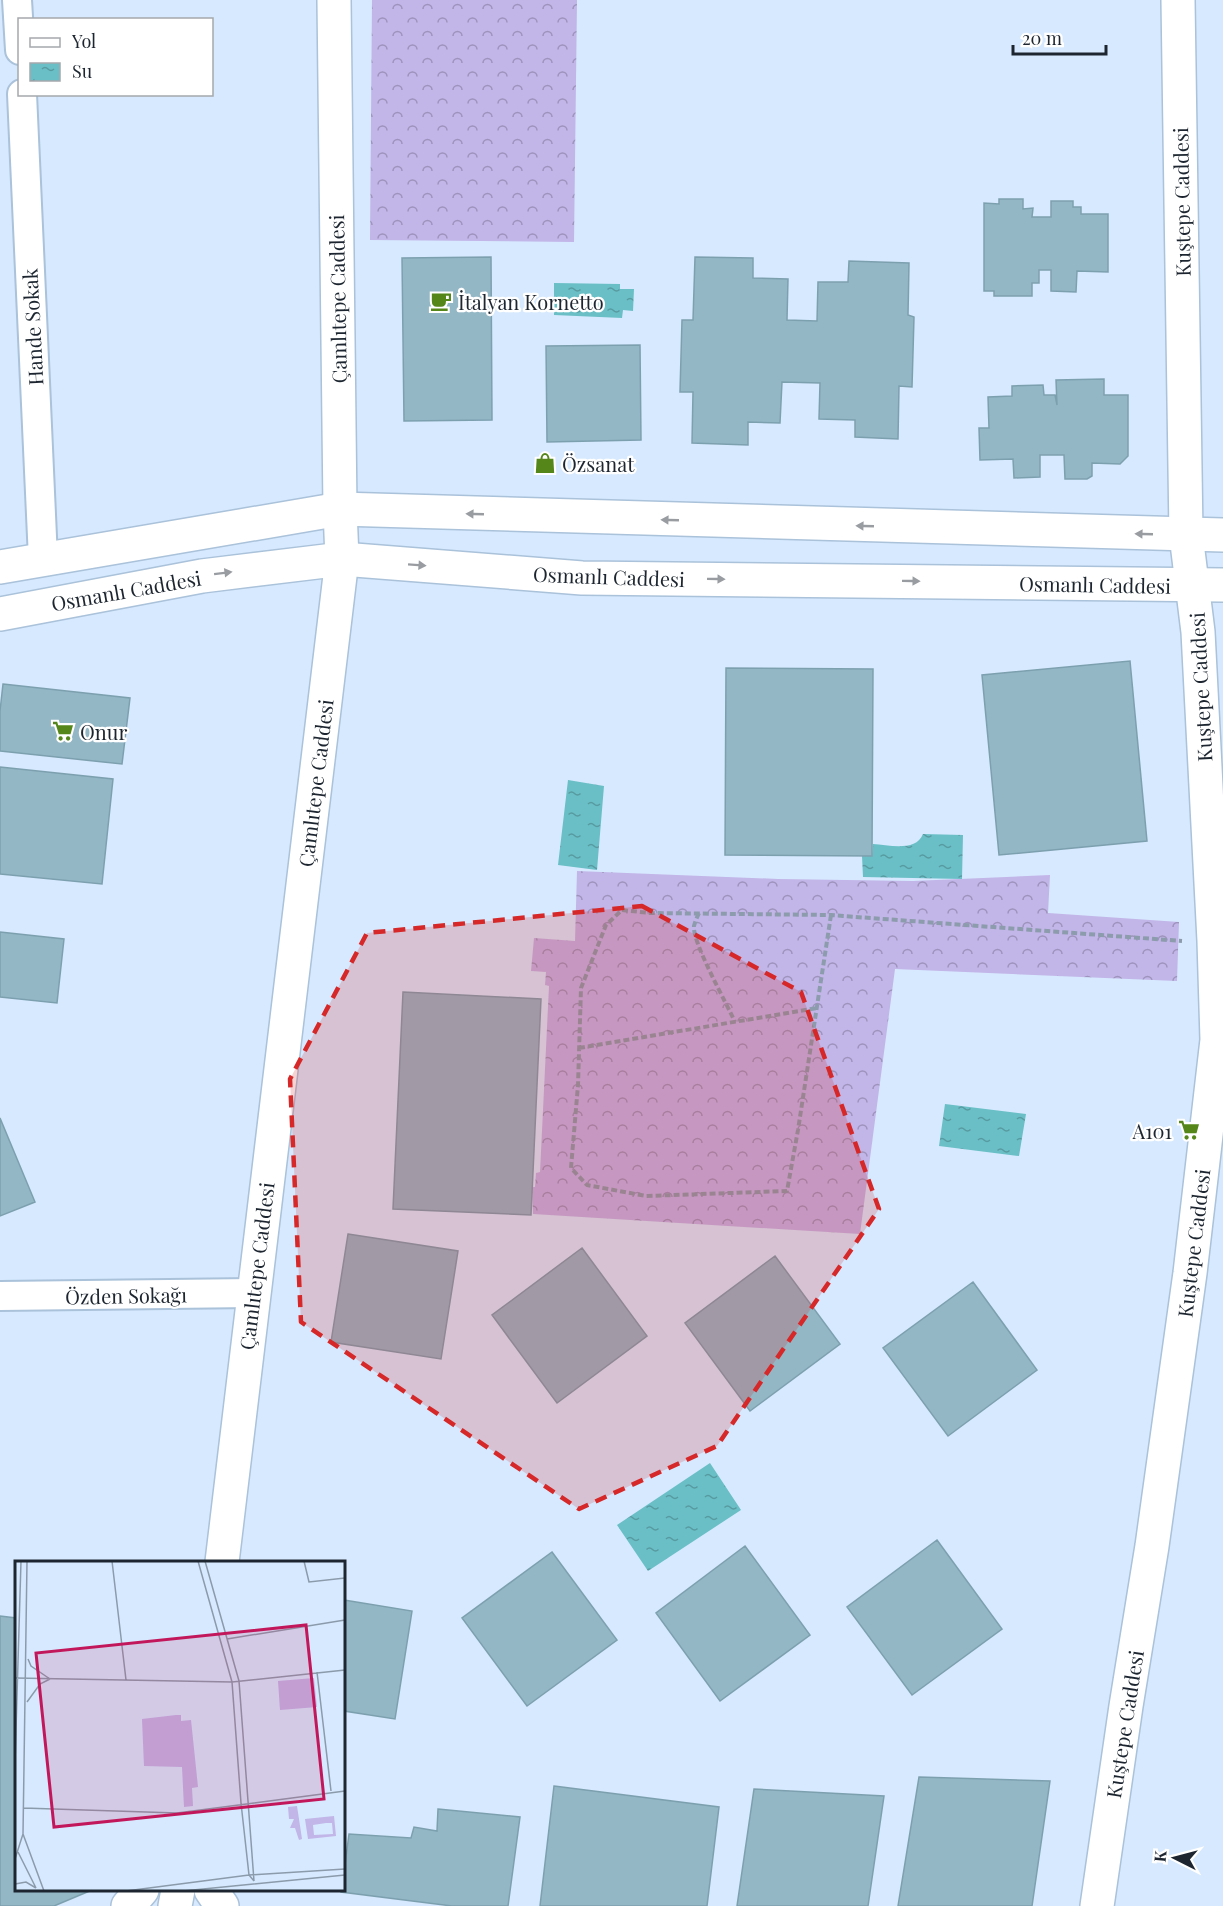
<svg xmlns="http://www.w3.org/2000/svg" width="1223" height="1906" font-family="'Playfair Display',serif">
<style>
.forest{fill:url(#forest-crowns)}
.water{fill:url(#water-ripples)}
.building{fill:#94b7c6;stroke:#7da0af;stroke-width:1.5}
.lines{fill:none;stroke-linecap:round;stroke-linejoin:round}
.minor-casing{stroke:#aac2da;stroke-width:32}
.tertiary-casing{stroke:#aac2da;stroke-width:36}
.secondary-casing{stroke:#aac2da;stroke-width:36}
.primary-casing{stroke:#aac2da;stroke-width:36}
.path{stroke:#8d9cad;stroke-width:4;stroke-dasharray:6 3;stroke-linecap:butt}
.minor{stroke:#fff;stroke-width:28}
.tertiary{stroke:#fff;stroke-width:33}
.secondary{stroke:#fff;stroke-width:33}
.primary{stroke:#fff;stroke-width:33}
.oneway{fill:#999da2}
.marked{fill:#d62828;fill-opacity:0.2;stroke:#d62828;stroke-width:4.5;stroke-dasharray:12 8;stroke-linejoin:round}
.labels{text-anchor:middle;dominant-baseline:central;stroke-width:4.5;stroke-linejoin:round;paint-order:stroke}
.street-label{font-size:20px;fill:#1d2630;stroke:#fff}
.poi-label{font-size:20px;fill:#1d2630;stroke:#fff;text-anchor:start}
.inset-road{fill:none;stroke:#8c9bac;stroke-width:1.5}
.view{fill:#c2185b;fill-opacity:0.15;stroke:#c2185b;stroke-width:3}
.inset-edge{fill:none;stroke:#1d2630;stroke-width:3}
</style>
<defs>
<pattern id="forest-crowns" width="20" height="18" patternUnits="userSpaceOnUse" patternTransform="scale(1.5)"><rect width="20" height="18" fill="#c2b5e8"/><path d="M2 6a3 3 0 1 1 6 0M12 15a3 3 0 1 1 6 0" fill="none" stroke="#9d93bc"/></pattern>
<pattern id="water-ripples" width="26" height="14" patternUnits="userSpaceOnUse" patternTransform="scale(1.5)"><rect width="26" height="14" fill="#6abfc6"/><path d="M2 4q2-2 4 0t4 0M15 11q2-2 4 0t4 0" fill="none" stroke="#579ba1"/></pattern>
</defs>
<rect width="100%" height="100%" fill="#d6e9fe"/>
<path class="forest" d="M372,0H577L574,242L370,240Z
M577,871L778,879L913,881L1050,875L1048,913L1179,922L1177,981L895,969L860,1234L533,1214L532,1187H535L536,1173L540,1172L549,986L545,985L546,972L531,971L534,938L575,941Z"/>
<path class="water" d="M554,283L620,284V289H634L633,311L623,310L622,318L554,315Z
M568,780L604,786L597,870L558,865Z
M923,834L963,835L962,879L863,877L862,856H872L873,844C889,845 916,852 923,834Z
M945,1104L1026,1114L1019,1156L939,1146Z
M710,1463L741,1510L648,1571L617,1525Z"/>
<path class="building" d="M999,199H1023V209L1033,208L1032,217H1051V201H1073V207H1081V214H1108V272L1077,271L1076,292L1051,291V270H1039V283H1032V296H994V291H984V203L999,204Z
M491,257L492,420L404,421L402,258Z
M695,257L753,258V278L788,279L787,320L817,321L818,282H848L849,261L909,263L908,315L914,317L912,387L899,386L898,439L855,437V420L819,419L820,383L782,382L780,423L748,422V445L692,443L693,392H680L682,320H693Z
M640,345L641,440L547,442L546,346Z
M1104,379V395H1128V456L1120,464L1092,463V476L1087,479H1065L1064,455H1040V477L1014,478L1013,459L980,460L979,428H989L988,397L1012,396V386L1043,385L1044,395H1055L1057,405L1056,380Z
M1130,661L1147,841L999,855L982,675Z
M726,668L873,669L872,856L725,855Z
M3,684L130,698L122,764L0,751V711Z
M0,767L113,779L102,884L0,874Z
M0,932L64,939L57,1003L0,997Z
M403,992L541,999L531,1215L393,1209Z
M0,1118L35,1202L0,1216Z
M348,1234L458,1251L441,1359L331,1342Z
M582,1248L647,1336L557,1403L492,1315Z
M775,1256L840,1344L750,1411L685,1323Z
M973,1282L1037,1370L948,1436L883,1348Z
M937,1540L1002,1629L912,1695L847,1607Z
M745,1546L810,1635L720,1701L656,1613Z
M552,1552L617,1640L527,1706L462,1618Z
M344,1600L412,1611L395,1719L344,1711Z
M0,1616L16,1618V1890H92L54,1906H0Z
M919,1777L1050,1781L1032,1906H898Z
M554,1786L719,1807L707,1906H540Z
M754,1789L884,1796L868,1906H737Z
M438,1809L520,1817L508,1906H452L341,1892V1890H344V1872L349,1834L411,1838L414,1827L437,1831Z"/>
<g class="lines">
<defs>
<path id="minor" d="M17,0L20,50
M22,94L43,559
M0,1296L253,1293"/>
<path id="tertiary" d="M222,1562L342,559L340,509L334,0
M175,1906L178,1890
M1097,1906L1126,1706L1152,1546L1190,1273L1217,1040L1214,941L1198,632L1186,535L1178,0"/>
<path id="secondary" d="M0,567L340,509L1223,535
M0,614L202,576L342,559L582,578L1223,585"/>
<path id="primary" d="M211,1890L222,1906
M128,1906L142,1890"/>
</defs>
<use href="#minor" class="minor-casing"/>
<use href="#tertiary" class="tertiary-casing"/>
<use href="#secondary" class="secondary-casing"/>
<use href="#primary" class="primary-casing"/>
<path class="path" d="M699,913C697,917 695,922 694,926C692,942 727,1004 735,1022
M831,915L798,1130L787,1191L646,1196L587,1185L571,1168L578,1085L581,988L606,925L622,910L650,913L831,915L843,916L1182,941
M579,1048L817,1008"/>
<use href="#minor" class="minor"/>
<use href="#tertiary" class="tertiary"/>
<use href="#secondary" class="secondary"/>
<use href="#primary" class="primary"/>
</g>
<defs><path id="oneway-solid" d="M-6-.8H1V-3.2L6.5 0L1 3.2V.8H-6Z" transform="scale(1.5)"/></defs>
<g class="oneway">
<use href="#oneway-solid" transform="translate(475 514) rotate(-178)"/>
<use href="#oneway-solid" transform="translate(670 520) rotate(-178)"/>
<use href="#oneway-solid" transform="translate(865 526) rotate(-178)"/>
<use href="#oneway-solid" transform="translate(1144 534) rotate(-178)"/>
<use href="#oneway-solid" transform="translate(417 565) rotate(4)"/>
<use href="#oneway-solid" transform="translate(223 573) rotate(-7)"/>
<use href="#oneway-solid" transform="translate(716 579) rotate(1)"/>
<use href="#oneway-solid" transform="translate(911 581) rotate(1)"/>
</g>
<path class="marked" d="M642,906L801,992L879,1209L717,1446L579,1509L301,1322L290,1079L367,933Z"/>
<defs>
<symbol id="cafe-bare" viewBox="-9 -9 18 18"><path d="M-5.5-4.5H6V0H3Q3 3.5 0 3.5H-2.5Q-5.5 3.5-5.5 0ZM3-3.2v2h1.7v-2ZM-6 4.5H4V6H-6Z" fill="#55861a" stroke="#fff" stroke-width="2.5" paint-order="stroke"/></symbol>
<symbol id="shop-bare" viewBox="-9 -9 18 18"><path d="M-5-2.5h2.3a2.7 3.5 0 0 1 5.4 0H5L5.5 6h-11ZM-1.5-2.5h3a1.5 2.3 0 0 0-3 0Z" fill="#55861a" stroke="#fff" stroke-width="2.5" paint-order="stroke"/></symbol>
<symbol id="supermarket-bare" viewBox="-9 -9 18 18"><path d="M-6-5.5h2.5l.6 2H6L4.5 2H-2.5L-4.4-4H-6ZM-1.5 3.2a1.3 1.3 0 1 0 .1 0ZM3 3.2a1.3 1.3 0 1 0 .1 0Z" fill="#55861a" stroke="#fff" stroke-width="2.5" paint-order="stroke"/></symbol>
</defs>
<g fill-rule="evenodd">
<use href="#cafe-bare" x="426" y="286" width="30" height="30"/>
<use href="#shop-bare" x="530" y="448" width="30" height="30"/>
<use href="#supermarket-bare" x="48" y="716" width="30" height="30"/>
<use href="#supermarket-bare" x="1174" y="1115" width="30" height="30"/>
</g>
<g class="labels">
<g class="street-label">
<text transform="translate(1181 202) rotate(-91)">Kuştepe Caddesi</text>
<text transform="translate(337 299) rotate(-91)">Çamlıtepe Caddesi</text>
<text transform="translate(32 327) rotate(-93)">Hande Sokak</text>
<text transform="translate(609 576) rotate(2)">Osmanlı Caddesi</text>
<text transform="translate(1095 584) rotate(1)">Osmanlı Caddesi</text>
<text transform="translate(126 590) rotate(-10)">Osmanlı Caddesi</text>
<text transform="translate(1200 687) rotate(-93)">Kuştepe Caddesi</text>
<text transform="translate(315 783) rotate(-83)">Çamlıtepe Caddesi</text>
<text transform="translate(1193 1243) rotate(-83)">Kuştepe Caddesi</text>
<text transform="translate(256 1266) rotate(-83)">Çamlıtepe Caddesi</text>
<text transform="translate(126 1295) rotate(-1)">Özden Sokağı</text>
<text transform="translate(1124 1724) rotate(-81)">Kuştepe Caddesi</text>
</g>
<g class="poi-label">
<text x="458" y="301">İtalyan Kornetto</text>
<text x="562" y="463">Özsanat</text>
<text x="80" y="731">Onur</text>
<text x="1172" y="1130" text-anchor="end">A101</text>
</g>
</g>
<g transform="translate(15 1561)">
<rect width="330" height="330" fill="#d6e9fe"/>
<path d="M282,245L287,278L284,279L280,267H275L279,258H274L273,246ZM319,255L321,275L293,278L290,258ZM311,262H317L318,273L299,274L298,264Z" fill="#c2b5e8" fill-rule="evenodd"/>
<path d="M299,117L302,146L265,149L263,120ZM161,154H166V160L176,159L183,226L177,227L178,245L169,246L167,206L129,205L127,158Z" fill="#c2b5e8"/>
<path class="inset-road" d="M97,0L111,119M183,0L217,121L226,242L234,314L239,320M190,0L224,120L239,320M289,0L294,21L330,17M212,78L330,59M13,98L16,105L35,118M302,111L316,230M0,117L217,121L330,109M12,141L25,123L35,118M0,202L6,0M8,247L162,252L330,230M8,273L29,330M3,291L21,327M0,298L8,273L12,0M0,323L11,321L21,327M111,330L234,314L330,308M168,330L330,314"/>
<path class="view" d="M291,64L309,238L39,266L21,92Z"/>
<rect width="330" height="330" class="inset-edge"/>
</g>
<rect x="18" y="18" width="195" height="78" fill="#ffffff" stroke="#a5a8ac" stroke-width="1.5"/>
<rect x="30" y="38" width="30" height="9" fill="#ffffff" stroke="#a5a8ac" stroke-width="1.5"/>
<text x="72" y="48" font-size="18" fill="#1d2630">Yol</text>
<rect x="30" y="63" width="30" height="18" fill="url(#water-ripples)" stroke="#a5a8ac" stroke-width="1.5"/>
<text x="72" y="78" font-size="18" fill="#1d2630">Su</text>
<g transform="translate(1175 1858) rotate(276)" stroke="#ffffff" stroke-width="4.5" paint-order="stroke">
<path d="M0-4.5L10 22L0 15L-10 22Z" fill="#1d2630"/>
<text y="-9" font-size="16" font-weight="bold" text-anchor="middle" fill="#1d2630">K</text>
</g>
<path d="M1013 45v9h93v-9" fill="none" stroke="#1d2630" stroke-width="3"/>
<text x="1022" y="45" font-size="18" fill="#1d2630" stroke="#ffffff" stroke-width="4.5" paint-order="stroke">20 m</text>
</svg>
